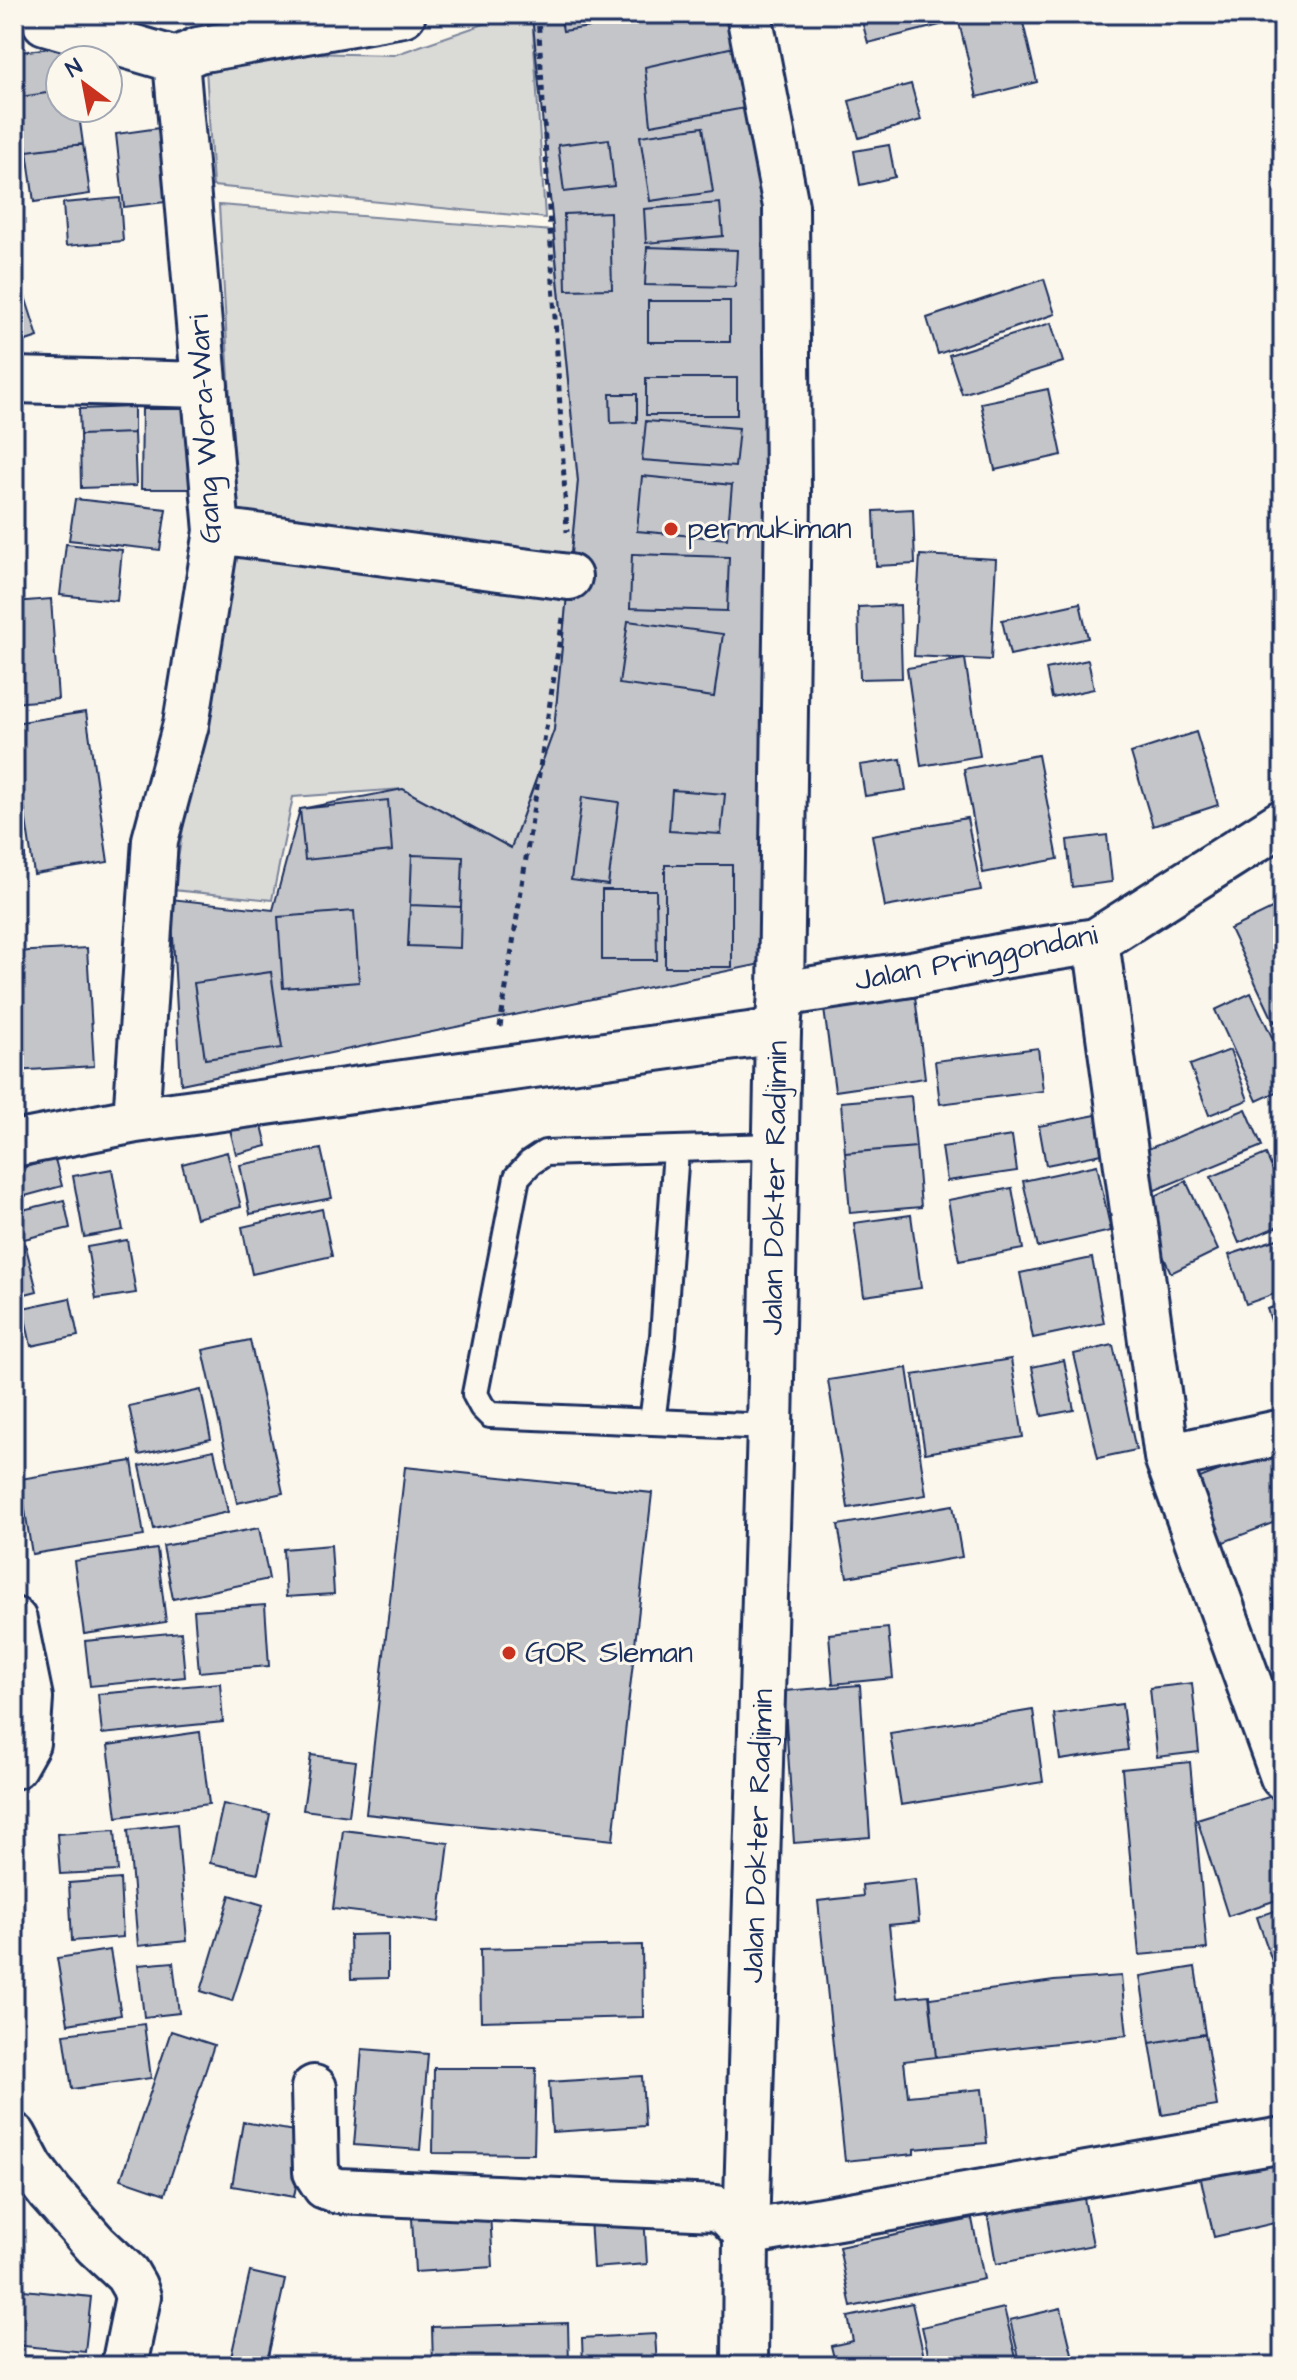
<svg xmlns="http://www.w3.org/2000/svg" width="1297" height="2380" font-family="'Architects Daughter',sans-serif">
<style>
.green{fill:#dadad7;stroke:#7a849a;stroke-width:2}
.building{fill:#c3c5c9;stroke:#1b2f5e;stroke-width:2}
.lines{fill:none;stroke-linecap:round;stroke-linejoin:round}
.lane-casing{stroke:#1b2f5e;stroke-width:30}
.street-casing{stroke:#1b2f5e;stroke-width:50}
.secondary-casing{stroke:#1b2f5e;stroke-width:50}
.path{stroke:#1b2f5e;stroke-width:5;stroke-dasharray:6 6;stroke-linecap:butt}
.lane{stroke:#fbf7ec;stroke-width:24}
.street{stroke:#fbf7ec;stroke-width:44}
.secondary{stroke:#fbf7ec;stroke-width:44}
.poi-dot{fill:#c8321e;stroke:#fbf7ec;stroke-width:3}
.labels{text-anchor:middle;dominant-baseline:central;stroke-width:6;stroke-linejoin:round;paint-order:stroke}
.street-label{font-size:30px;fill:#1b2f5e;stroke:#fbf7ec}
.poi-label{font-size:30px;fill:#1b2f5e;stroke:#fbf7ec;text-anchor:start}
</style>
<rect width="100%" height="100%" fill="#fbf7ec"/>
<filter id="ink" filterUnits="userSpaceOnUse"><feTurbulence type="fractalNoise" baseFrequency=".0125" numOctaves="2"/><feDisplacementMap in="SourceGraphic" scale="16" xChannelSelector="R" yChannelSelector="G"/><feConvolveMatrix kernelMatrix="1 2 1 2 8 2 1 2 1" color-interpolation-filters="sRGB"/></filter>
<g filter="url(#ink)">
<path class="green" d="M513,14H532L545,218L213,186L205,51L394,55Z
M219,205L553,231L578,481L554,730L511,848L403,789L293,797L272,900L173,890L236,501Z"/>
<path class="building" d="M532,14H732L766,196L775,961L181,1084L171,899L273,910L300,809L403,789L511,848L554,730L578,481Z
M560,14H615L616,23L563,31Z
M860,14H946L948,23L868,43Z
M957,14H1021L1037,82L977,97Z
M70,45L72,60H60V91L20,97L14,53Z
M734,47L745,108L651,125L645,67Z
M911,84L921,120L859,138L849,101Z
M60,91V108H78L83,144L27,151L20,97Z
M14,95L22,164L14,165Z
M174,126L183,200L124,207L116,134Z
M703,127L713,192L650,201L640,136Z
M609,139L614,186L564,192L558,145Z
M83,144L90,194L34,202L27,151Z
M889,145L895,177L860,185L854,151Z
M120,198L123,241L66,246L63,203Z
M720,203L723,236L646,243L644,209Z
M610,212L612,289L566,290L564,214Z
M647,247L737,250L735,287L645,285Z
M14,262L38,337L14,345Z
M1044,279L1055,314L938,354L927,318Z
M648,301H730V342H648Z
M1051,323L1063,362L962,394L949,355Z
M646,378H737V415H646Z
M1048,389L1062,455L995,470L981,403Z
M610,394H637V422L611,423Z
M134,407V433L80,435L79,409Z
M142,409H200L199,489H141Z
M646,421L739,428L735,467L642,460Z
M134,433L136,486L81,488L80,435Z
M642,476L732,485L727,539L637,531Z
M75,499L166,509L160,550L69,540Z
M913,509L915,564L876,566L874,511Z
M66,544L122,550L117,601L60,595Z
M632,554L729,557L727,611L630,608Z
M920,555L996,559L991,660L914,656Z
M51,599L58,699L14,703V602Z
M1080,603L1088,638L1010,655L1002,620Z
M900,605L902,678L860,679L858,607Z
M628,621L723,634L714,697L619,684Z
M965,659L980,756L921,766L907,668Z
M1088,660L1094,689L1052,698L1046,669Z
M86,712L108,862L34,874L14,739V723Z
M1196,732L1218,805L1153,826L1131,753Z
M1038,755L1058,859L983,873L964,769Z
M901,759L906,790L865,796L860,765Z
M14,785L18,814L14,815Z
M672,790L725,794L721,834L669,831Z
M582,797L619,802L608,885L571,880Z
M388,800L392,851L305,860L300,809Z
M18,814L25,857L14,858V815Z
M967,818L981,890L885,907L872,835Z
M1107,835L1112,882L1072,887L1067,840Z
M412,855L463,857L461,907L410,905Z
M665,865H732V967H665Z
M602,890H656L657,960H602Z
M410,905L461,907L460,948L408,946Z
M1278,906L1283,917V1017L1274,1022L1230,929Z
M354,911L359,982L283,988L278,917Z
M87,948L94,1066L14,1071V952Z
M271,972L282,1048L205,1059L194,983Z
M1251,993L1283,1060V1089L1257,1101L1215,1010Z
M915,996L925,1078L835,1091L824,1009Z
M1038,1048L1043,1091L940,1104L935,1061Z
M1230,1050L1248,1100L1209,1115L1190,1065Z
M911,1096L916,1147L845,1153L841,1102Z
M257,1105L267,1146L236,1154L226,1113Z
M1246,1109L1262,1146L1153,1191L1138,1153Z
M1096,1115L1102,1154L1046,1165L1039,1126Z
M1012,1136L1017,1171L947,1181L942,1147Z
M916,1147L921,1207L850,1213L845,1153Z
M321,1149L332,1198L250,1214L240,1165Z
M1283,1151V1168L1276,1154Z
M227,1152L241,1207L196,1218L182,1164Z
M1266,1154L1283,1194V1224L1239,1243L1211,1177Z
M55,1159L62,1186L14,1199V1170Z
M1097,1165L1111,1231L1038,1247L1023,1181Z
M112,1169L123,1230L84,1237L73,1176Z
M1186,1181L1218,1250L1171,1273L1139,1204Z
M1012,1188L1023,1249L959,1261L948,1200Z
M64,1200L70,1228L24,1239L37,1291L14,1297V1212Z
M322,1209L332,1256L252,1274L242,1227Z
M911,1215L921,1288L864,1296L854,1223Z
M1283,1237V1291L1246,1304L1229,1255Z
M127,1240L136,1293L96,1299L87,1247Z
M1092,1258L1104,1323L1033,1338L1020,1273Z
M70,1298L78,1336L31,1346L23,1308Z
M1283,1304V1355L1267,1309Z
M250,1340L283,1493L237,1503L203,1350Z
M1113,1345L1136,1450L1098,1458L1074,1354Z
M1011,1359L1023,1437L925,1453L913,1375Z
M1064,1360L1074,1410L1042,1416L1032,1367Z
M907,1368L926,1495L848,1508L828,1380Z
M201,1390L211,1439L139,1455L129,1406Z
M1280,1447L1283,1455V1519L1216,1545L1192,1481Z
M214,1450L228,1512L154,1529L140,1466Z
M132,1461L144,1536L32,1554L20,1479Z
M405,1467L652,1493L613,1840L366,1814Z
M953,1505L962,1557L847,1577L838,1525Z
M259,1528L269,1579L173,1599L163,1546Z
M331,1545L334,1594L286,1597L283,1549Z
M157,1549L166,1622L84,1634L74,1561Z
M1283,1595V1630L1272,1599Z
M265,1605L269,1666L199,1672L194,1610Z
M888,1628L893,1678L833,1684L829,1634Z
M181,1632L185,1677L90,1686L85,1641Z
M1283,1681V1711L1272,1685Z
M220,1683L223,1722L102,1734L98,1694Z
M1192,1683L1199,1752L1157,1757L1150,1688Z
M860,1685L870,1837L794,1843L784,1691Z
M1122,1704L1128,1750L1060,1760L1054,1714Z
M1033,1710L1043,1782L901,1805L890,1733Z
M200,1732L209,1804L117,1817L108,1745Z
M311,1755L356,1761L349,1816L303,1810Z
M1190,1762L1207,1949L1139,1955L1122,1769Z
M1282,1793L1283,1898L1228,1916L1197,1819Z
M223,1804L270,1814L258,1873L210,1863Z
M177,1824L187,1941L138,1946L128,1830Z
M115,1830L118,1871L60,1874L57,1834Z
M343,1830L449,1843L439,1922L333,1909Z
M120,1879L123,1937L72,1941L69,1883Z
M915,1879L919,1922L889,1925L897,1998L929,1995L936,2057L904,2061L908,2096L982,2089L987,2143L914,2149V2154L845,2161L818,1901L863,1896L862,1885Z
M230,1895L263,1905L232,2001L201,1991Z
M1283,1908V1986L1281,1987L1257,1917Z
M388,1934V1978L351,1979L350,1935Z
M642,1945L643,2017L481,2021L480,1949Z
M110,1950L121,2015L68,2024L57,1958Z
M173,1962L179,2013L144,2017L138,1965Z
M1195,1967L1205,2034L1150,2043L1140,1976Z
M1121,1976L1127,2035L936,2057L930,1998L1054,1981Z
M144,2024L151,2078L72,2089L64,2034Z
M171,2031L214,2045L165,2194L121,2179Z
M1205,2034L1217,2106L1162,2115L1150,2043Z
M362,2049L428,2054L420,2150L354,2145Z
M434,2068H536L534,2154L433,2153Z
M642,2076L645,2126L552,2132L549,2082Z
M243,2122L305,2133L294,2197L232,2186Z
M1283,2156V2221L1214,2237L1200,2175Z
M1083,2193L1093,2245L996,2264L987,2212Z
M490,2212L493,2267L415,2272L412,2218Z
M644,2215L647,2264L593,2268L590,2218Z
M972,2219L984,2279L851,2307L839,2247Z
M250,2272L285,2280L266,2366H229Z
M14,2289L91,2297L85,2352L14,2345Z
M912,2303L926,2366H836L831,2346L853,2341L848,2317Z
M1004,2308L1018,2366H956L955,2362L931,2366L922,2327Z
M1061,2308L1075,2366H1021L1010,2320Z
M568,2323L569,2366H433L432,2327Z
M655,2334L657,2366H583L582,2338Z
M14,2355L67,2359L66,2366H14Z"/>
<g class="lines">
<defs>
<path id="lane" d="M652,1422L663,1336L676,1150
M770,1427L490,1415L482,1407L475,1394L517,1177L530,1163L545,1153L776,1146"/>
<path id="street" d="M45,22L176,60
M14,380L205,385
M217,531L569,577
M1096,941L1167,1457L1283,1777
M781,994L911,974L1008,955L1096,941L1283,822
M136,1120L155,840L186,724L217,531L176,60L198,50L403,14
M14,1144L136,1120L778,1031
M1167,1457L1283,1432
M14,1620L30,1698L27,1743L14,1766
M314,2088L316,2172L325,2186L338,2191L716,2208L729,2215L746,2233L1283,2140
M14,2136L31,2168L50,2193L96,2245L127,2274L134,2286L138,2297L124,2366"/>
<path id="secondary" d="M745,2366L746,2233L770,1427L778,1031L781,994L788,495L786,206L749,14"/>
</defs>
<use href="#lane" class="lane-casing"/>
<use href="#street" class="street-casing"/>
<use href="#secondary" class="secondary-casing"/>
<path class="path" d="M538,14L567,532
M500,1027L563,618"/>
<use href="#lane" class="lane"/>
<use href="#street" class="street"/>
<use href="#secondary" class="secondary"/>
</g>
</g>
<g class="poi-dot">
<circle cx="671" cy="529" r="8"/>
<circle cx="509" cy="1653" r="8"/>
</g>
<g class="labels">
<g class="street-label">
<text transform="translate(205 429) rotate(-93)">Gang Wora-Wari</text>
<text transform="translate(976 958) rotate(-11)">Jalan Pringgondani</text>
<text transform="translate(775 1188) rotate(-89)">Jalan Dokter Radjimin</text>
<text transform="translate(758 1836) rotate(-88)">Jalan Dokter Radjimin</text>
</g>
<g class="poi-label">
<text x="687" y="529">permukiman</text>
<text x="525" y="1653">GOR Sleman</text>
</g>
</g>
<rect width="1297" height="2380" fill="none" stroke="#fbf7ec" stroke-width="48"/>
<rect x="24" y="24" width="1249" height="2332" fill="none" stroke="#1b2f5e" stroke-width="3" filter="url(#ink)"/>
<g transform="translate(84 84) rotate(328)"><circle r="38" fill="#fbf7ec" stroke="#a1a7b3" stroke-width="2"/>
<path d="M0-6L14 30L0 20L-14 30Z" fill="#c8321e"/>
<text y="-12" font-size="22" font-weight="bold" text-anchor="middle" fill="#1b2f5e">N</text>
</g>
</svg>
